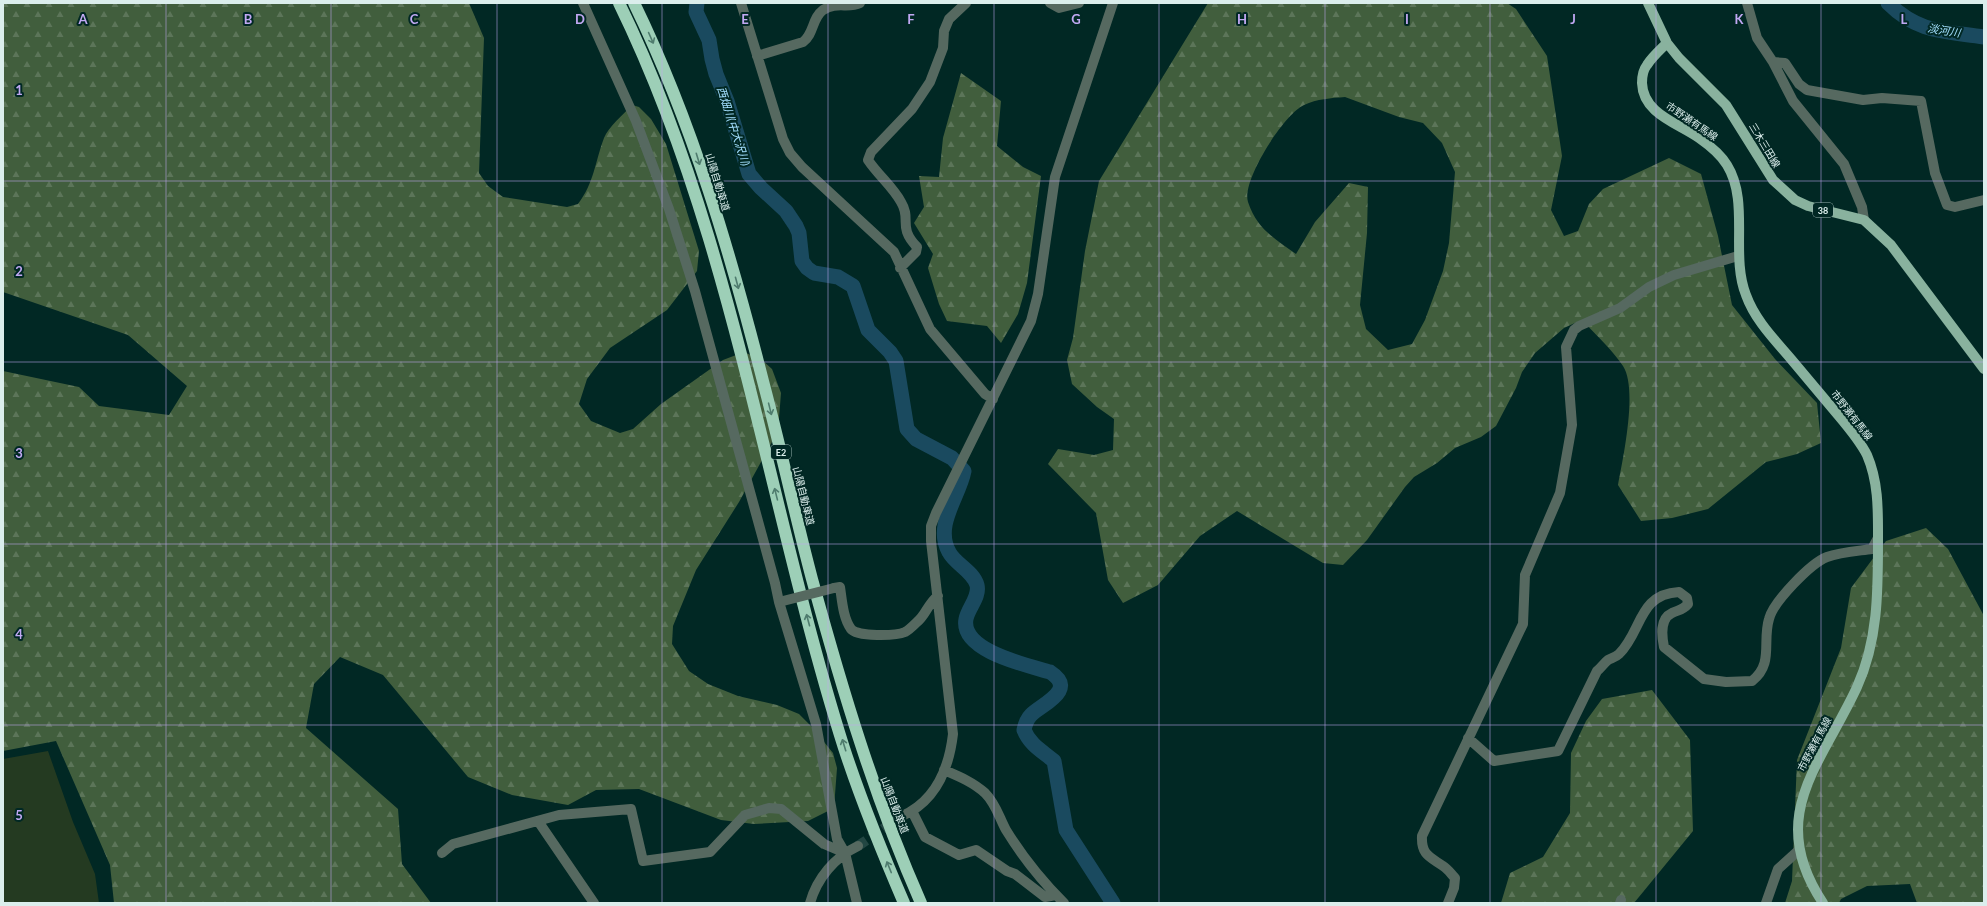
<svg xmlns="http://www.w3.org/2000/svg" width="1987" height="906" font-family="Lato,'Noto Sans JP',sans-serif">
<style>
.green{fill:#243a21}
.forest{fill:url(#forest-firs);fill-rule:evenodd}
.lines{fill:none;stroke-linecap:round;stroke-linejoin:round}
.river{stroke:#1a4a5f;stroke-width:15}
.minor-tunnel{stroke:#224642;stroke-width:10;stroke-dasharray:10 5;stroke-linecap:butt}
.minor{stroke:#566960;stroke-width:10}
.major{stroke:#89b29e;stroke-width:10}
.highway{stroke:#9dcfb7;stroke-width:12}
.minor-bridge{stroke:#566960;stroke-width:10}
.oneway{stroke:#4f7c6e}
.grid{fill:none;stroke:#c1a8f3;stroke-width:1;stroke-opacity:0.55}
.labels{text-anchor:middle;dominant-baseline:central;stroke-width:4;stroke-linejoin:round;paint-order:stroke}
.shield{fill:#012824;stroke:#9ab3b0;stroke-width:1}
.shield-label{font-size:9px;font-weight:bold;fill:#dbeeec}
.street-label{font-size:10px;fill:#dbeeec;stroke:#012824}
.water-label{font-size:11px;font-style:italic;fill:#a4e0ff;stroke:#012824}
.grid-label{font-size:13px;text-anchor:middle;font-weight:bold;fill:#c1a8f3;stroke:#012824;stroke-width:4;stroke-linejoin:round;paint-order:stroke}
</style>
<defs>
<pattern id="forest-firs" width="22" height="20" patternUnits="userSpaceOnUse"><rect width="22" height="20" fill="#415e3d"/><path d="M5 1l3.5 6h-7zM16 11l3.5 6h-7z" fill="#5c7559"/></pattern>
</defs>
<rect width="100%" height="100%" fill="#012824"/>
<path class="green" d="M48,751L73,822L95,874L99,903H3V759Z"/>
<path class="forest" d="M3,3H469L484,38L479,173L488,186L503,197L567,207L578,204C594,183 595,162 604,138C609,126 623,115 632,105L639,107L651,119L666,144L699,251L697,271L667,310L610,348L587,379L579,404L591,421L620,433L633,429L661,404L723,360L744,352L762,360L772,369L781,393L778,431L739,502L696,570L673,626L672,644L689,671L708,684L738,696L777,705L799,714L811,726L833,753L837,768L834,808L808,821L754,824L721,820L639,789L596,790L568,805L512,795L468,777L383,675L340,657L314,684L306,728L398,809L402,864L431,903H114L110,865L56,741L3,751V371L79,387L99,406L169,415L187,386L128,335L3,292Z
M1208,3H1507L1516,9L1547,56L1562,156L1551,210L1564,236L1578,231L1589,204L1603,189L1669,158L1701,174L1718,236L1732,305L1775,359L1817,403L1821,443L1797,454L1766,462L1708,509L1672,518L1641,521L1618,485C1623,458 1638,389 1623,366C1613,351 1598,337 1586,324L1577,322L1564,328L1535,353L1522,372L1516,388L1496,426L1481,437L1455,448L1437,463L1414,477L1405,487L1367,540L1343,565L1323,563L1237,511L1200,536L1158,585L1123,603L1108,580L1096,513L1048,464L1058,449L1094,455L1113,450L1114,419L1097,407L1072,384L1067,360L1073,338L1085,251L1099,181ZM1345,97L1399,117L1423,123L1442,143L1455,172L1449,243L1443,271L1425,320L1412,344L1388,350L1366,329L1360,305L1367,233L1368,187L1349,183L1315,222L1296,254C1274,238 1257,229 1248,202C1241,181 1284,114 1304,105C1317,99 1331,98 1345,97Z
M961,73L1001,101L997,146L1023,167L1041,176L1027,283L1018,314L1001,343L987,326L947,321L939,304L928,268L933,254L914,223L924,207L919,176L939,177L943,138Z
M1926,528L1948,549L1984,616V903H1917L1910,884L1867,886L1841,899L1839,903H1785L1792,881L1797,760L1841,648L1851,588L1886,541Z
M1652,690L1690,740L1693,831L1634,903H1501L1510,873L1543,857L1570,813L1571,753L1586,721L1602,699Z"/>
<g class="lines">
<path class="river" d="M697,3L696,12L709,40L712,59L716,74L727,101L749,174L761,188L786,211L796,226L799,233L802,261L807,268L814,273L838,277L853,286L868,330L890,352L896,361L907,429L916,439L952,458L964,471C959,497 934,525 949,552C955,564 973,571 977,585C980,597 968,608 966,619C960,651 1027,665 1050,672C1078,690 1042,704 1031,715C1027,719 1025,725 1024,730C1030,745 1042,751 1054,761L1066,830L1113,903
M1888,3C1918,33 1944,31 1984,37"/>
<path class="minor-tunnel" d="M858,846L902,816"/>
<path class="minor" d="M583,3L636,121L669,209L695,291L775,583L779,602L816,724L837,839L845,853L857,903
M741,3L783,139L790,153L802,167L894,252L930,329L985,394L993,399
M1050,3L1059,8L1079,3
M1747,3L1757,38L1773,62L1793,101L1844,164L1862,207L1864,220
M757,56L803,42C814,34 812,18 823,10C837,1 848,9 860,3
M1773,62L1785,63L1799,84L1807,90L1863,100L1882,98L1921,101L1935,173L1947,205L1955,207L1984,200
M900,268L916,252L917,247C897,226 912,220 901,202C893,187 878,175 868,160L871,152L912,109L930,82L943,48L944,31L949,19L966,3
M834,588L840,587C842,600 843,618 851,629C857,637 896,636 905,632C909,630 914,625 917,622C926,615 928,603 938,596
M1468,738L1494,761L1558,751L1597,671C1601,668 1604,663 1608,660C1612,658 1616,657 1619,654C1642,632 1638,594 1679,592L1687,598L1688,604C1683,610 1678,610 1672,613C1659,619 1662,637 1664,647L1704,679L1726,682L1752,681C1774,664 1762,642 1769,619C1773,602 1811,563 1827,557C1840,552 1858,551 1872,549L1878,538
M944,770C958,776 973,782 985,793C996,804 999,817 1006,830C1022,856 1042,881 1064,903
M912,811L925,837L959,855L976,850L1007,871L1015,874L1045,897L1056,895
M902,816C936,801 949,768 953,734L931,541V526L936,513L1031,321L1038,294L1055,177L1113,3
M538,821L594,903
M442,853L453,844L559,815L631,809L643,861L710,852L745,815L769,808L781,809L824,844L845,853
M810,903C817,878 835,857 858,846
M1448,903L1454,888L1455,878C1451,874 1448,869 1443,866C1430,857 1421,855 1422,836L1523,624L1525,575L1560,493L1572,425L1566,347L1574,330L1579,326L1620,308L1649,287L1674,275L1738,256
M1620,903L1621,900
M1766,903L1778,869L1799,850"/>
<path class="major" d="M1648,3L1667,43L1679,58L1726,105L1773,180L1795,200L1808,206L1864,220L1891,245L1984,369
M1667,43C1660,50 1652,57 1647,65C1643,70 1642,77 1642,83C1643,114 1678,123 1699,138C1709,145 1721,155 1727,165C1750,202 1730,255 1746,295C1755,320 1774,339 1791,359C1807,378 1823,397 1838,415C1849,428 1860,441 1867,455C1879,483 1878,512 1878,542C1878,592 1878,641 1857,687C1821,765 1765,816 1823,903"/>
<path class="highway" d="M619,3C734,238 766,501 844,748C861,800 882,852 904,903
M634,3C693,124 731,255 764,385C781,449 795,515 812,579C842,689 875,799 921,903"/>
<path class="minor-bridge" d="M783,601L834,588"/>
</g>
<defs><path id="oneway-shaft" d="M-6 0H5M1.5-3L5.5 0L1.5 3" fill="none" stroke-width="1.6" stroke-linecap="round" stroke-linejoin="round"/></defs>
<g class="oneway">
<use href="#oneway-shaft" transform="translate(651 38) rotate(66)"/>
<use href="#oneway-shaft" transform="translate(698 159) rotate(73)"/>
<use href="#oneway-shaft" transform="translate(737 283) rotate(75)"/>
<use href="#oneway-shaft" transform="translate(770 409) rotate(76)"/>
<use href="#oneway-shaft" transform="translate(776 494) rotate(-104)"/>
<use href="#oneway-shaft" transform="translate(808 620) rotate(-105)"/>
<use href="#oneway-shaft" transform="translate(844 745) rotate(-107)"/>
<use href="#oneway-shaft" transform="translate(889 867) rotate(-112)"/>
</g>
<path class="grid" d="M166,3V903M331,3V903M497,3V903M662,3V903M828,3V903M994,3V903M1159,3V903M1325,3V903M1490,3V903M1656,3V903M1821,3V903M3,181H1984M3,362H1984M3,544H1984M3,725H1984"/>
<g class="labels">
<g class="shield">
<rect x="1813" y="203" width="20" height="14" rx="3"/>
<rect x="771" y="445" width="20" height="14" rx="3"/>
</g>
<g class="shield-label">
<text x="1823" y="210">38</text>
<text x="781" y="452">E2</text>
</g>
<g class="street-label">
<text transform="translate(1692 121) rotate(34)">市野瀬有馬線</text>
<text transform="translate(1765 145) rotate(59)">三木三田線</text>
<text transform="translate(718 182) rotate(73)">山陽自動車道</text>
<text transform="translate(1852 415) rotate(52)">市野瀬有馬線</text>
<text transform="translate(804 496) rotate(76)">山陽自動車道</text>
<text transform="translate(1814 744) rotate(-62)">市野瀬有馬線</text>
<text transform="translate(895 805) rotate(69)">山陽自動車道</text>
</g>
<g class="water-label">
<text transform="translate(1944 30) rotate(9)">淡河川</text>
<text transform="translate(734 126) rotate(72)">西畑川(中大沢川)</text>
</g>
</g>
<g class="grid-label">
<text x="83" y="24">A</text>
<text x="248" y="24">B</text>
<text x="414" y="24">C</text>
<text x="580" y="24">D</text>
<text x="745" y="24">E</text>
<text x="911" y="24">F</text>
<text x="1076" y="24">G</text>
<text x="1242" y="24">H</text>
<text x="1407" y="24">I</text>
<text x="1573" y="24">J</text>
<text x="1739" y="24">K</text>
<text x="1904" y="24">L</text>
<text x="19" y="95">1</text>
<text x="19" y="276">2</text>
<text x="19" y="458">3</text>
<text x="19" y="639">4</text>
<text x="19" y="820">5</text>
</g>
<rect width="1987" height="906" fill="none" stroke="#dbeeec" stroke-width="8"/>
</svg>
